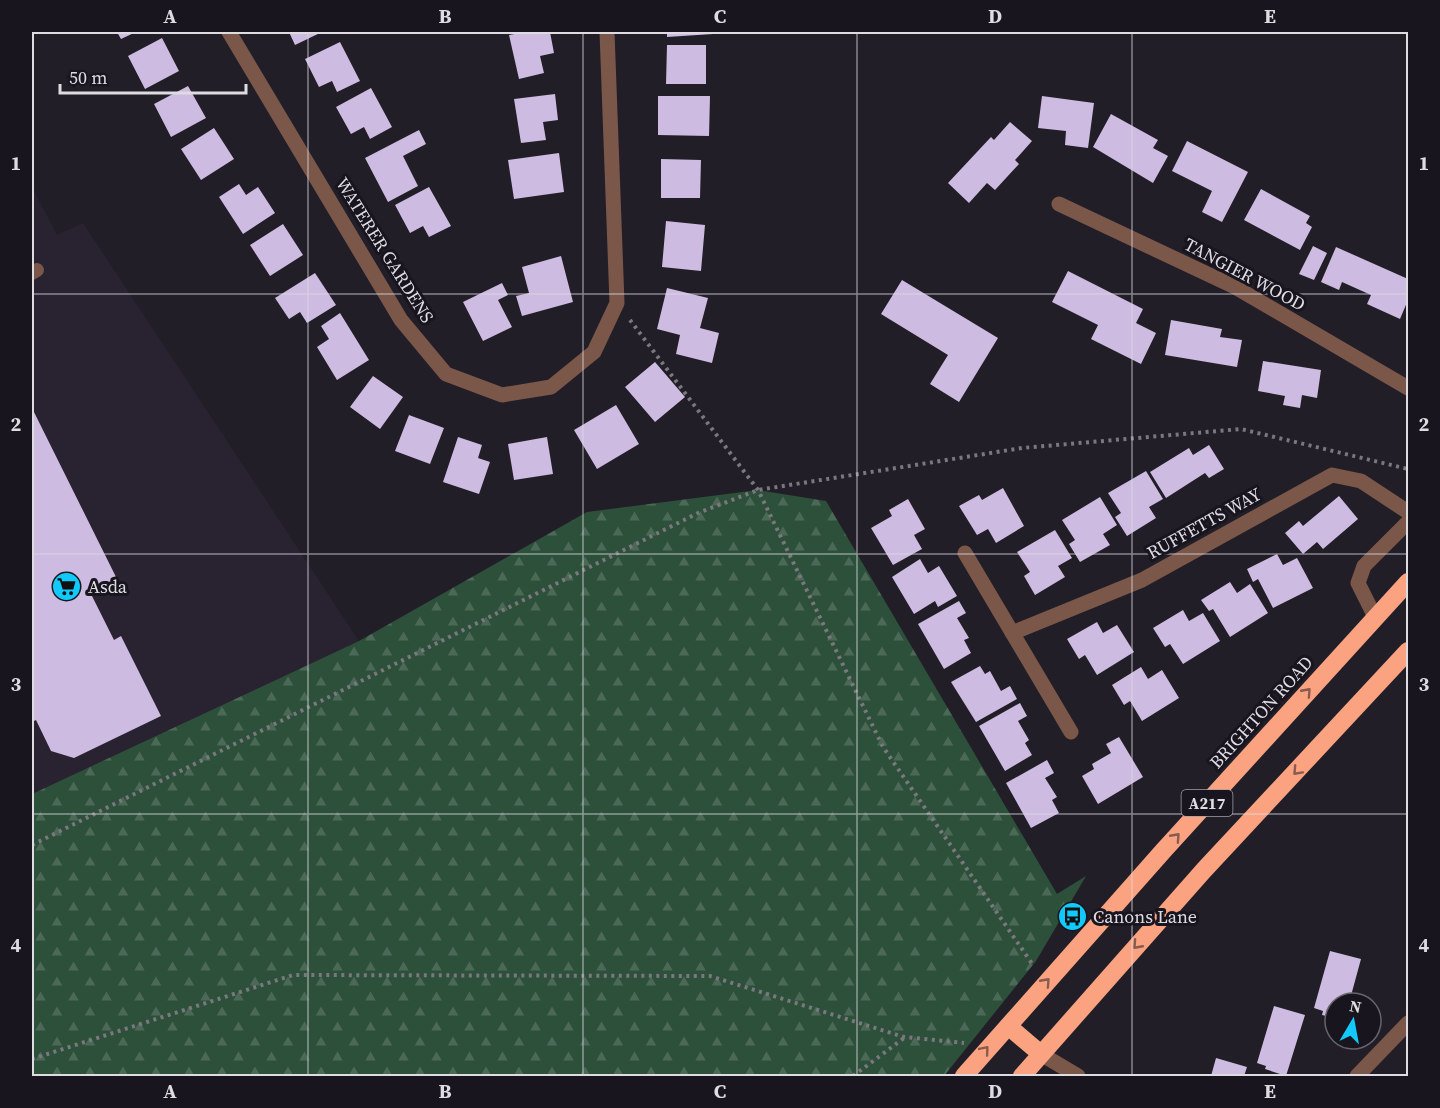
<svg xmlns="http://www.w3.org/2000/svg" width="1440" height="1108" font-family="'Source Serif 4',serif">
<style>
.built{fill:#292231}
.forest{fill:url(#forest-firs)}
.building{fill:#cebbe1}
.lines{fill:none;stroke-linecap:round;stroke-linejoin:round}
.path{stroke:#7b777f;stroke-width:4;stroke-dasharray:3 4.5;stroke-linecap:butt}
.lane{stroke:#7b574a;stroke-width:14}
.street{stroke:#7b574a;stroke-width:15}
.highway{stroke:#fba380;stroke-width:18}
.oneway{stroke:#8a5c4f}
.grid{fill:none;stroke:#dedbe1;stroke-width:1.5;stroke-opacity:0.55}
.labels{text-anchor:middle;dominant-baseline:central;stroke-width:6;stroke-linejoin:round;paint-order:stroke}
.shield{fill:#19151e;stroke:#a3a0a6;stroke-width:1.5}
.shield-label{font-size:16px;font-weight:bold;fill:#dedbe1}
.street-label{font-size:18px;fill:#dedbe1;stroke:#19151e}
.poi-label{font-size:18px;fill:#dedbe1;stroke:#19151e;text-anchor:start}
.neatline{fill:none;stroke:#dedbe1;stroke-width:2}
.grid-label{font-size:20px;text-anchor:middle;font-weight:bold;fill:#dedbe1}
</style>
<defs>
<pattern id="forest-firs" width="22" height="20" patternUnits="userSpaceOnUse" patternTransform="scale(1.5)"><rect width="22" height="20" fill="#2d503a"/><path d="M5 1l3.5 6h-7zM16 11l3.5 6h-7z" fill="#4b6956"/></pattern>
</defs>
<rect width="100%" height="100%" fill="#221e27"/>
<path class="built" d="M32,187L57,235L83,223L359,641L32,794Z"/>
<path class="forest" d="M758,490L826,501L1057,894L1086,876L1036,961L944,1076H32V794L359,641L587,512Z"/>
<path class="building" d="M117,32H136L121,39Z
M289,32H322L295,45Z
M525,32H550L554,53L540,56L544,73L519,79L509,35Z
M667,32H713V34L667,37Z
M162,38L179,71L145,89L128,56Z
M340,42L360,81L337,92L332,81L319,87L305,59Z
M667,45H706V84H666Z
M188,86L206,118L171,137L154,104Z
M371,88L392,127L370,139L364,127L351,134L336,107Z
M555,94L558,120L543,122L546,140L521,143L514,99Z
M658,96H710L709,136L658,135Z
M1042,96L1094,103L1088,148L1065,145L1066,131L1038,128Z
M1111,114L1158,140L1153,148L1168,156L1153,183L1093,147Z
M1010,122L1032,141L1015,160L1019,164L995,190L987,183L969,203L948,183L991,137L994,140Z
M214,128L234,159L201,180L181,149Z
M419,130L426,144L403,156L418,186L388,202L365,158Z
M1187,141L1248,172L1222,222L1202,212L1212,191L1172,171Z
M559,153L564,192L514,199L508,160Z
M661,159L701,160L700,198H661Z
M239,184L246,195L258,187L275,213L243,234L219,197Z
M429,187L451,226L429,237L423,226L410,233L395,205Z
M1261,189L1310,216L1306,223L1312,227L1300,250L1244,220Z
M666,221L705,225L701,271L662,267Z
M283,224L303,255L270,276L250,245Z
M1313,246L1327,253L1314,280L1299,274Z
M1336,247L1408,279V300L1400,319L1367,304L1371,295L1342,282L1339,290L1321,282Z
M561,256L573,302L522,316L516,296L529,293L522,267Z
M1068,271L1143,309L1136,323L1156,333L1141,364L1091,339L1098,325L1052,302Z
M315,273L336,305L307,323L300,312L289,319L275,298Z
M902,280L998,338L959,402L930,384L948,355L881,314Z
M502,283L508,295L498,300L512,327L483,341L463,302Z
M667,288L708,298L700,328L719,333L712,363L676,354L680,335L657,329Z
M340,313L369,360L337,380L317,347L329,339L321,326Z
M1171,320L1222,329L1220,337L1242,340L1237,367L1165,355Z
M1263,361L1321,370L1317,398L1302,395L1300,408L1283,405L1285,396L1258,391Z
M655,362L685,397L655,422L625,387Z
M373,376L403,397L380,429L350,407Z
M616,405L639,444L597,469L574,430Z
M32,408L117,579L90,592L114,640L121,636L161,716L74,758L51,751L36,720L32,722Z
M409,415L444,428L430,464L395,451Z
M458,437L482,445L478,458L490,462L479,494L443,482Z
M547,437L553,474L514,480L508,444Z
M1209,445L1224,469L1209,478L1205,473L1166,498L1150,472L1189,448L1193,455Z
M1146,471L1163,499L1149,507L1156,518L1127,536L1115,517L1121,513L1108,493Z
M1003,488L1024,526L996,543L988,529L977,535L959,506L979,495L982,500Z
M1339,496L1358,519L1323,549L1317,542L1303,554L1285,533L1299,521L1303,526Z
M1100,497L1117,525L1103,534L1110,545L1080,562L1069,544L1075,540L1062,520Z
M908,499L925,529L914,535L922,549L893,565L871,528L892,516L889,510Z
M1055,530L1072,558L1058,566L1065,577L1035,595L1024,576L1030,572L1017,552Z
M1277,554L1283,565L1297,558L1313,588L1273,608L1258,579L1253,582L1247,569Z
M920,559L928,573L939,566L957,596L938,607L935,601L914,614L892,577Z
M1230,582L1237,593L1250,584L1268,613L1230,637L1213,609L1209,611L1201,600Z
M959,601L966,613L957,618L969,638L964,640L971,653L944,669L918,624Z
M1183,610L1189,621L1203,613L1220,641L1183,664L1170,644L1165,647L1153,628Z
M1097,622L1103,633L1117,625L1134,652L1097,675L1085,655L1079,659L1067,639Z
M980,666L985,674L990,671L1001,691L1010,686L1017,699L976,722L951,682Z
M1141,667L1148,679L1162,670L1179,698L1142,721L1130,701L1124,705L1112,685Z
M1020,703L1027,716L1018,721L1029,740L1025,743L1032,755L1005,771L979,726Z
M1119,737L1143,777L1098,804L1082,776L1094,769L1092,764L1111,753L1106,744Z
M1047,760L1054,773L1045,778L1057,797L1052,800L1059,813L1031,828L1006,783Z
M1330,951L1361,959L1349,1003H1335V1018L1322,1015L1323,1011L1314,1008Z
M1274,1006L1305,1015L1286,1076L1265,1069L1266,1066L1257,1063Z
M1216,1058L1247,1067L1244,1076H1211Z"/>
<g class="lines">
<path class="path" d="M630,320L758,490L883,747L1033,965
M32,845L698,513L758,490L1022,448L1241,429L1408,469
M32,1059L293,975L710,976L904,1037L964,1043
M853,1076L904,1038"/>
<path class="lane" d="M32,273L37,270"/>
<path class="street" d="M229,32L401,320L446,374L502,395L551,387L594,352L617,303L607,32
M1059,204L1235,287L1408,388
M965,553L1071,732
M1375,617L1358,583L1364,566L1408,522
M1012,633L1142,580L1332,475L1361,481L1408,512
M1041,1054L1078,1076
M1357,1076L1408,1023"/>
<path class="highway" d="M1008,1026L1041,1054
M964,1076L1164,850L1408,582
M1022,1076L1204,870L1408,651"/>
</g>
<defs><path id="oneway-chevron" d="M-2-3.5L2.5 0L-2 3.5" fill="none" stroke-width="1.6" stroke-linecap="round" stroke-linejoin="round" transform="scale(1.5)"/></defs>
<g class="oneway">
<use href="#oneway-chevron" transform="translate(1307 692) rotate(-48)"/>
<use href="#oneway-chevron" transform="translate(1297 771) rotate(133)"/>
<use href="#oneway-chevron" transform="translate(1176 837) rotate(-48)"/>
<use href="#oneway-chevron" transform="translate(1137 945) rotate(132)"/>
<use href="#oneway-chevron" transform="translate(1046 982) rotate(-48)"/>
<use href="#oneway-chevron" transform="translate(985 1050) rotate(-50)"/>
</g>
<path class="grid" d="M308,32V1076M583,32V1076M857,32V1076M1132,32V1076M32,294H1408M32,554H1408M32,814H1408"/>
<defs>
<symbol id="supermarket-disc" viewBox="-11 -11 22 22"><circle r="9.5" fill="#11cafb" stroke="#19151e"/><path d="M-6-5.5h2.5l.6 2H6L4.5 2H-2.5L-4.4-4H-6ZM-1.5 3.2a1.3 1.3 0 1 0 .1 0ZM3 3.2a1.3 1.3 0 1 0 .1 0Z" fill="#111"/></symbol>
<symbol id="bus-disc" viewBox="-11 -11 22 22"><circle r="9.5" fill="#11cafb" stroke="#19151e"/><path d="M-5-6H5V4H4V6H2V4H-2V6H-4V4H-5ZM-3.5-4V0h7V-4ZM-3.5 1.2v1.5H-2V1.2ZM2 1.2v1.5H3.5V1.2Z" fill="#111"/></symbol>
</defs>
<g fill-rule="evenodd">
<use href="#supermarket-disc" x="50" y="570" width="33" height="33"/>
<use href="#bus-disc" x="1056" y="900" width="33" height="33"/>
</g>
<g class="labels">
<rect class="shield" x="1181.5" y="790" width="51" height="26" rx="4.5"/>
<g class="shield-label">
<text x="1207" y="803">A217</text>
</g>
<g class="street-label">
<text transform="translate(385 250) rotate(58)">WATERER GARDENS</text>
<text transform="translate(1245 274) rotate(28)">TANGIER WOOD</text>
<text transform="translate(1204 523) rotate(-29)">RUFFETTS WAY</text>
<text transform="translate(1261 712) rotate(-48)">BRIGHTON ROAD</text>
</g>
<g class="poi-label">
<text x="88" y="586">Asda</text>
<text x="1093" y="916">Canons Lane</text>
</g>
</g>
<rect width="1440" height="1108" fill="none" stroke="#19151e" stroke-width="66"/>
<g transform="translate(1353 1021) rotate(10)"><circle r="28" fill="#19151e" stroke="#68646c" stroke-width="1.5"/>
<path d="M0-4.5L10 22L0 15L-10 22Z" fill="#11cafb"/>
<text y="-9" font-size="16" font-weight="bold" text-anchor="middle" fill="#dedbe1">N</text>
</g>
<path d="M60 84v9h186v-9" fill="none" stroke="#dedbe1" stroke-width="3"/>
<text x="69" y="84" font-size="18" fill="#dedbe1" stroke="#19151e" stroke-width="4.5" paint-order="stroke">50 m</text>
<rect x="33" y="33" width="1374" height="1042" class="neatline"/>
<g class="grid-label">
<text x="170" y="23">A</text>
<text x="445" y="23">B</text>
<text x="720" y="23">C</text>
<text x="995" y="23">D</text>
<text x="1270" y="23">E</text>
<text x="16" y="170">1</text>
<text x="1424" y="170">1</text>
<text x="16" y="431">2</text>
<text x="1424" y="431">2</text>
<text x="16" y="691">3</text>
<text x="1424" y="691">3</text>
<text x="16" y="952">4</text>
<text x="1424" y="952">4</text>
<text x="170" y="1098">A</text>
<text x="445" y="1098">B</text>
<text x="720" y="1098">C</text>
<text x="995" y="1098">D</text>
<text x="1270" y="1098">E</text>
</g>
</svg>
